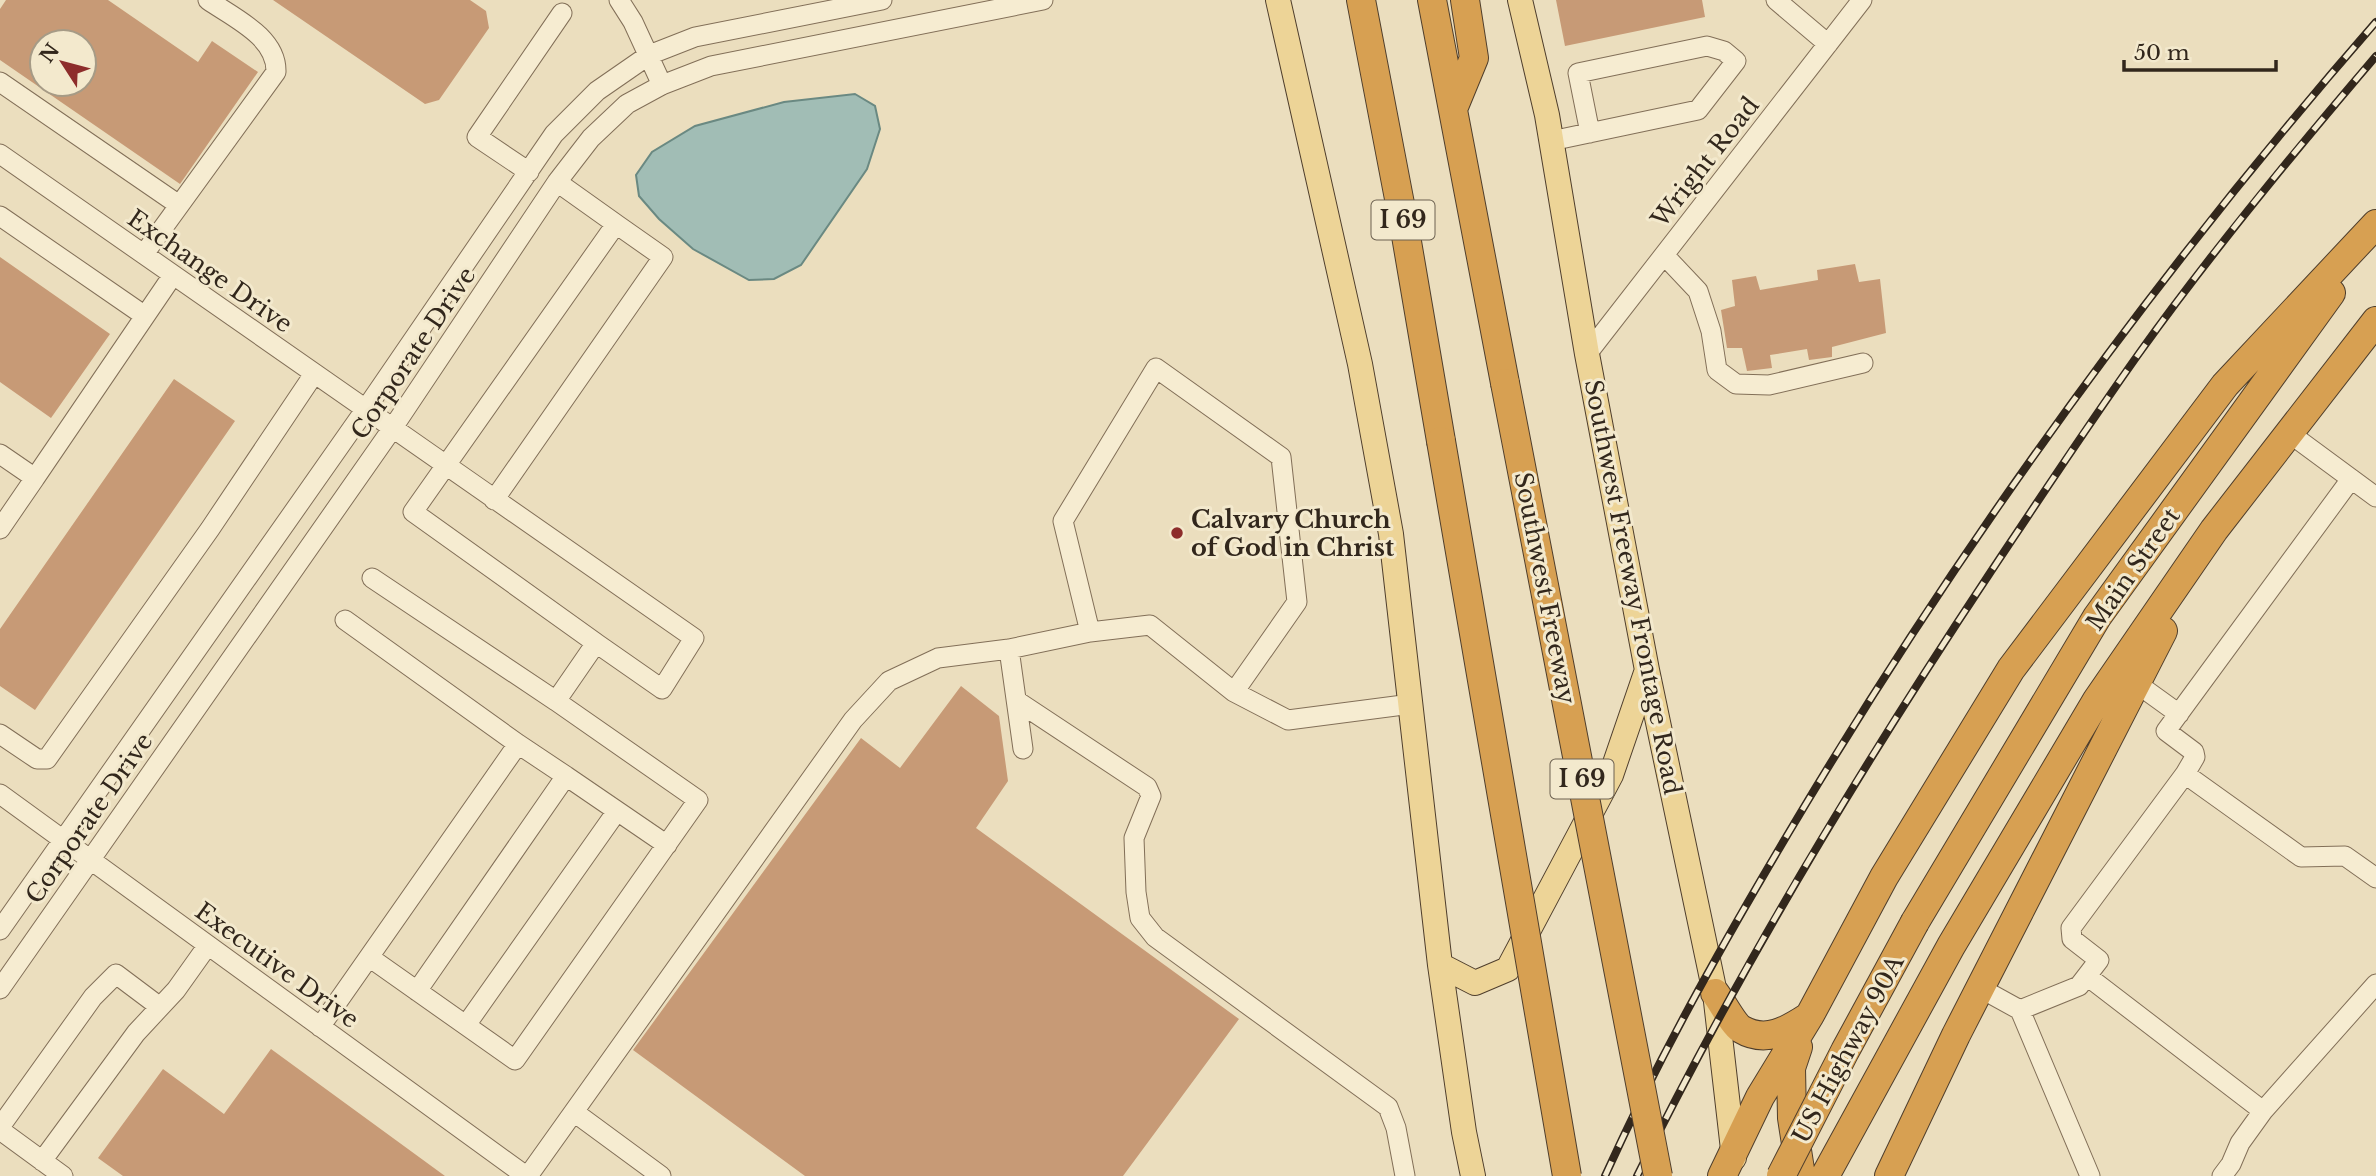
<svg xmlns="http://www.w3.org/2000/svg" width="2376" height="1176" font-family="'Libre Baskerville',serif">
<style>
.water{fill:#a1bdb5;stroke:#6a8982;stroke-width:2}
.building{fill:#c79a76;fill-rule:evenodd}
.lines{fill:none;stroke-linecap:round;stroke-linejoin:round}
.minor-casing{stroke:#826f58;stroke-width:21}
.major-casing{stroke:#4f3e2c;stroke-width:26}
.highway-casing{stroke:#4f3e2c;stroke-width:30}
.minor{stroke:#f6ecd1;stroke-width:19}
.major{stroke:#edd497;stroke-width:24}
.highway{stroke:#d7a052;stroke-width:28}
.rail-casing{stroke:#32271c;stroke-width:8}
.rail{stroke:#f3e9cd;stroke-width:5;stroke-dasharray:16;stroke-linecap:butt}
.highway-bridge-casing{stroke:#4f3e2c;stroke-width:30;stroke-linecap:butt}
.highway-bridge{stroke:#d7a052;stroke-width:28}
.poi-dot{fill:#8d2d2b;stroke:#f3e9cd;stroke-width:2.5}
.labels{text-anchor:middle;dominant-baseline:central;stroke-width:6;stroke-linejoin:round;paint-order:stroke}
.shield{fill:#f3e9cd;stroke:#6c6151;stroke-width:2}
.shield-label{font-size:23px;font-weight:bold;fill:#32271c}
.street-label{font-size:24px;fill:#32271c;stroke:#f3e9cd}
.poi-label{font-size:24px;font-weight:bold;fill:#32271c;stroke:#f3e9cd;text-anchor:start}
</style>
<rect width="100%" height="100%" fill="#ebdebe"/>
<path class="water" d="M855,94L875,106L880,129L867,169L801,265L774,279L749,280L693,249L659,219L639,196L636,175L652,152L695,126L784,102Z"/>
<path class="building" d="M6,0H108L198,62L212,41L258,72L180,184L0,60V9ZM42,42H84V84H42Z
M273,0H470L486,11L489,28L439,100L425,104Z
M1556,0H1702L1705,17L1565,46Z
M0,257L110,334L51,418L0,382Z
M1855,264L1859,282L1880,279L1886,333L1832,347V357L1809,360L1807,349L1770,355L1772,368L1747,371L1742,348H1727L1721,310L1735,306L1732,280L1756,276L1760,290L1818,280L1817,270Z
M174,379L235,421L35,710L0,686V629Z
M961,686L999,716L1008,781L976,828L1239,1019L1123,1176H805L633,1050L861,738L900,768Z
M271,1049L445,1176H123L98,1158L163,1069L224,1114Z"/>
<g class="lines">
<defs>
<path id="minor" d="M619,0L633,22L662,85
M1776,0L1828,44
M0,82L179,205
M1551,141L1698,110L1736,61L1724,51L1707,46L1578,73L1590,133
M0,154L694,638L662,689L596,643L556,701L372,578
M529,172L477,137L562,13
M557,182L616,224
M0,216L145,316
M144,254L276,72C277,37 234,18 208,0
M1664,255L1698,291L1711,331L1717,370L1736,384L1769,385L1863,363
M1587,354L1862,0
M2289,433L2376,497
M0,454L35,478L0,529
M35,478L173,275
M2351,479L2166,731L2194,752L2195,757L2185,774L2301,857L2345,856L2376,878
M494,500L663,257L616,224L413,512L596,643
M1090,632L1063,521L1156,368L1281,457L1297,602L1234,692
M1009,649L1023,749
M2136,683L2179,714
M1017,701L1147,787L1151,796L1134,838L1136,892L1140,918L1155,937L1388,1107L1396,1128L1405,1176
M0,734L37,759H47L210,529L314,374
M566,776L667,845
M0,794L526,1176
M0,930L365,410L554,134L597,91L649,55L695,37L882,0
M369,957L515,1060L698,800L556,701
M2087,976L2263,1111L2376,984
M1980,988L2020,1010L2090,1176
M0,989L392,429L557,182L591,138L627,104L662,85L711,66L1043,0
M417,991L566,776L518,744
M2020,1010L2079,986L2099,960L2072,939L2071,928L2185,774
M466,1025L617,811
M320,1027L518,744L345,620
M574,1112L661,1176
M0,1127L93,997L116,974L160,1007
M0,1130L63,1176
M42,1161L136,1033L176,990L208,945
M528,1176L853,720L889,681L938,658L1009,649L1090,632L1150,625L1234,692L1288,720L1411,704
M2222,1176L2231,1164L2240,1143L2263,1111"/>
<path id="major" d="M1278,0L1360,364L1391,534L1440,965L1464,1132L1473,1176
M1520,0L1547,115L1587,354L1647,670L1715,993L1734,1158
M1440,965L1475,983L1508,969L1611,775L1647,670"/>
<path id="highway" d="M1361,0L1405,230L1441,441
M1432,0L1505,383
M1453,109L1474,58L1465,0
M1915,922L2097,617L2331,293
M1715,993C1722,1002 1733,1024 1741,1029C1766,1044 1788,1030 1808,1017
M1798,1047L1791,1068L1792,1118L1801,1176
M1722,1176L1760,1097L1810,1015L1884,877L2011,669L2225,385L2376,224
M1825,1176L1951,946L2097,700L2214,530L2376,321
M1889,1176L1956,1035L2163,631"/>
</defs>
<use href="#minor" class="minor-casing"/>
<use href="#major" class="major-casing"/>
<use href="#highway" class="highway-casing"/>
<use href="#minor" class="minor"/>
<use href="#major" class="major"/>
<use href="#highway" class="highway"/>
<defs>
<path id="rail" d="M1605,1176C1663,1048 1732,927 1804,807C1971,529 2163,266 2376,22
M1637,1176C1740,967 1860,769 1988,576C2038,501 2088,425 2140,352C2213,250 2294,152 2376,56"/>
</defs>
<use href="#rail" class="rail-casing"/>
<use href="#rail" class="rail"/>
<defs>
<path id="highway-bridge" d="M1505,383L1658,1176
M1441,441L1567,1176
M1781,1176L1845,1051L1915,922"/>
</defs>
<use href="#highway-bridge" class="highway-bridge-casing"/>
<use href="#highway-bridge" class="highway-bridge"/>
</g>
<circle class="poi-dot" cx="1177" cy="533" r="7"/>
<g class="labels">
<g class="shield">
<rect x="1371.5" y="200.5" width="63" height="39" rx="5"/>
<rect x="1550.5" y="759.5" width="63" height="39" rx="5"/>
</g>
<g class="shield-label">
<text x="1403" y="220">I 69</text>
<text x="1582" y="779">I 69</text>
</g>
<g class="street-label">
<text transform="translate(1705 162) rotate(-52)">Wright Road</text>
<text transform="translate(210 271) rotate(35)">Exchange Drive</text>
<text transform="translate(413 353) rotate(-56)">Corporate Drive</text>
<text transform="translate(2133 569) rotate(-55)">Main Street</text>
<text transform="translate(1633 587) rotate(79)">Southwest Freeway Frontage Road</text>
<text transform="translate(1545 588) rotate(79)">Southwest Freeway</text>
<text transform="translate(89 818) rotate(-55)">Corporate Drive</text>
<text transform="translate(277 965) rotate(36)">Executive Drive</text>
<text transform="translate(1848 1049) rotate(-62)">US Highway 90A</text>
</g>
<g class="poi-label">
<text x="1191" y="519">Calvary Church<tspan x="1191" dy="28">of God in Christ</tspan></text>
</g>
</g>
<g transform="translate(63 63) rotate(306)"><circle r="33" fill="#f3e9cd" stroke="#a69b86" stroke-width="2"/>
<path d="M0-5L12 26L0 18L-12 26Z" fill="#8d2d2b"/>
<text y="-10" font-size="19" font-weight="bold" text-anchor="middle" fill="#32271c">N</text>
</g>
<path d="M2124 60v10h152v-10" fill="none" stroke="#32271c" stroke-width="3.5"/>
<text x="2134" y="60" font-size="21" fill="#32271c" stroke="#f3e9cd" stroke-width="5" paint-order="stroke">50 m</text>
</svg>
